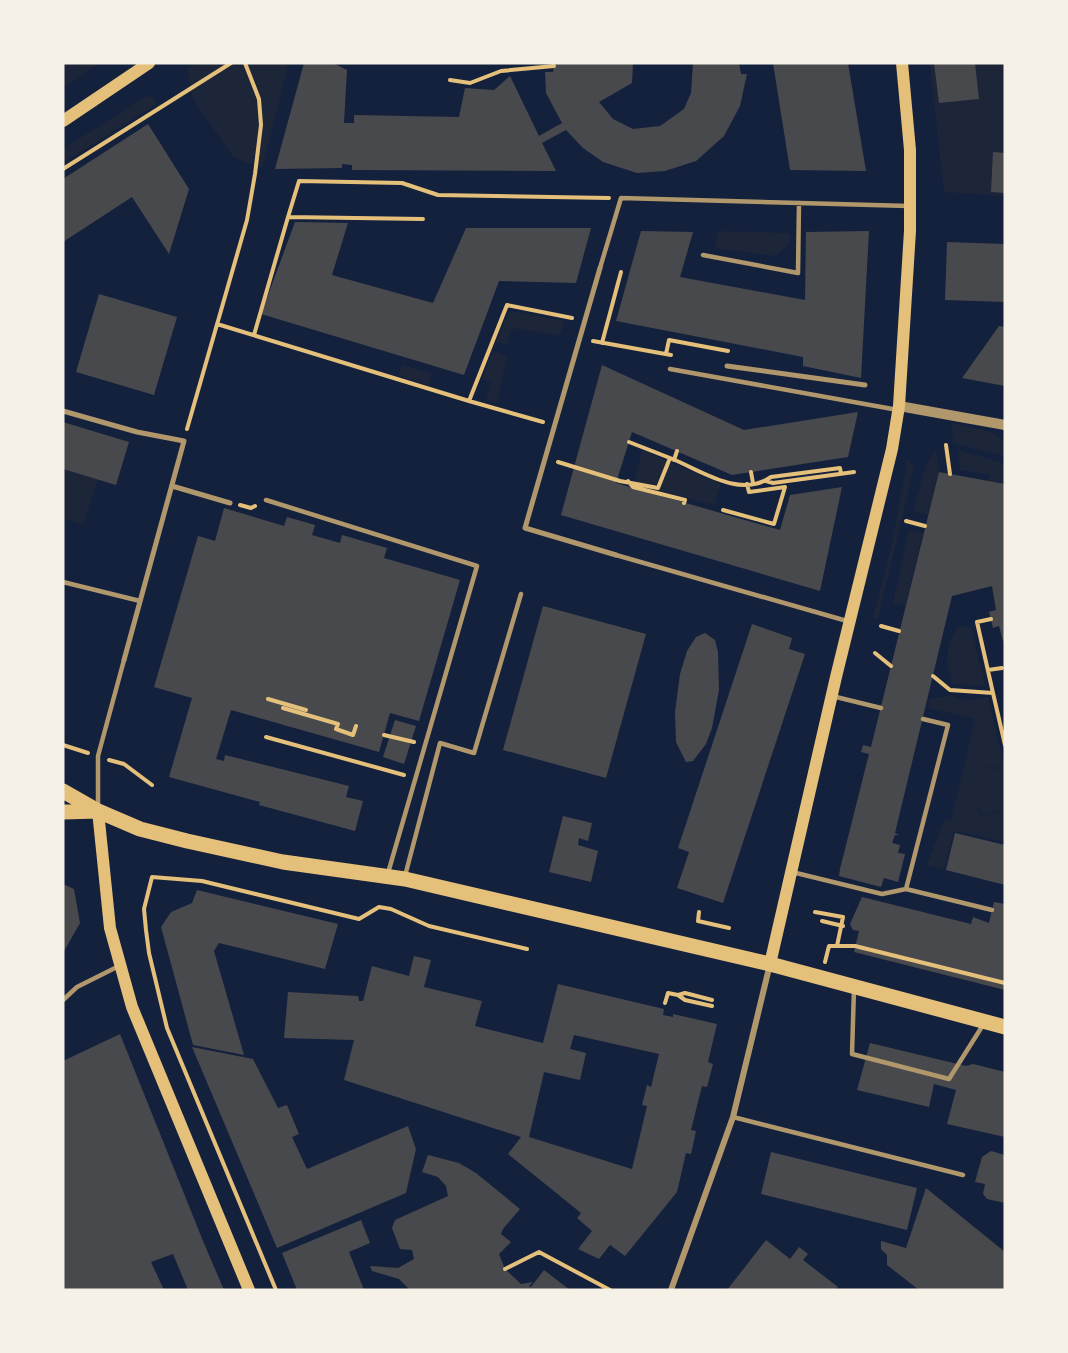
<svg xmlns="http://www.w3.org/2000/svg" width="1068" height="1353" font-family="'IBM Plex Serif',serif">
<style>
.green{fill:#1d2539}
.building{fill:#48494c;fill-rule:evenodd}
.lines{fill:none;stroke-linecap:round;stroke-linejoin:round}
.path{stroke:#e5c07b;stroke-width:4}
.service{stroke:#b1986c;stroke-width:4.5}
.pedestrian{stroke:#b1986c;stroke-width:5}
.minor{stroke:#b1986c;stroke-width:6}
.tertiary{stroke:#b1986c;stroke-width:10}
.secondary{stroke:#e5c07b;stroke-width:12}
.primary{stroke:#e5c07b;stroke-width:15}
</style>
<rect width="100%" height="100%" fill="#14213d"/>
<path class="green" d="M63,63H100L63,88Z
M198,63H289L262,168L233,157L193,99L187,69Z
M930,63H1005V196L944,192Z
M152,96L157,104L63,163V149L145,97Z
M717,231L790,233L789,244L776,256L716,248Z
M509,311L565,321L559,336L512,328L507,345L496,342Z
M493,351L507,356L497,403L486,400L491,382L482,379Z
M402,365L432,374L429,385L399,376Z
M952,423L992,432L1005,441V456L953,443Z
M642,450L721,484L714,505L634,484Z
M958,450L1000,462L1005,467V484L988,481L989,474L960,470Z
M936,451L939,472L928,515L913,512L926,465Z
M908,459L914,467L878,619L873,617L892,543Z
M63,469L98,479L83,525L63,518Z
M909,530L923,533L905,606L893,603Z
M957,627H971L985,686L953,684C944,660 946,650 957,627Z
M952,695L962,701L988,697L1005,770L987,765L983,771L987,766L1005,771V809L982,815L973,797L981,816L1005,810V842L954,831L944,870L927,865L944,820L951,821L975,719L928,708L930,699Z"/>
<path class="building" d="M304,63H333L347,70L344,123H354V115L459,117L465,88L494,90L510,76L539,136L562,123L546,93L545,72H553L554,63H633L632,83L599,102L613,119L633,129L660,126L684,109L691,93L693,63H739L741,74H747L740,106L724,136L696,161L665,171L637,173L603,162L583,148L566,130L542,143L556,171L352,170V165L342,164V168L275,169Z
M773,63H848L866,171L790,170Z
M934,63H975L979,99L939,103Z
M148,124L189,189L169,254L132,197L63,242V179Z
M993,152L1005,153V193L991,192Z
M295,222L348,223L332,275L433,303L466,228H591L576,283L499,281L464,375L261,314Z
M641,231L693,232L680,277L805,300L806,232L869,231L861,378L803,366V357L616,321Z
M947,242L1005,244V302L945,300Z
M99,294L177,317L154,395L76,372Z
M999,326L1005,327V386L962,378Z
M602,365L744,430L858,412L848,457L732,475L632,432L616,483L780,530L790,495L842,487L820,591L561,515Z
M63,422L129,442L116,485L63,469Z
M939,472L1005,484V641H1003L999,626L993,628L989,612L996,610L992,586L952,596L895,833L899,835H895L892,843L900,845L898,853L905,854L898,882L884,878L881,887L839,876L840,869L869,754L861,752L863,745L871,747Z
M224,508L284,526L287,517L315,525L312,535L340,543L342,535L387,548L384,558L460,580L419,721L390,713L379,752L231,710L216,759L224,761L225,755L349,786L346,797L363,801L355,831L259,805L260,802L169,777L192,698L154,687L198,536L215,541Z
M543,606L646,634L606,778L503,750Z
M752,624L792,638L789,649L805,654L723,903L677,888L689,852L678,848Z
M705,633L715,640L718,652L719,690L712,728L706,744L693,761L686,762L676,742L675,712L680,674L687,651L696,637Z
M395,720L416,726L404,764L383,757Z
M563,816L592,823L588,841L579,838L578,845L598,851L591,882L549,872Z
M955,833L1005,845V885L946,870Z
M63,884L74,889L80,923L63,953Z
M197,890L338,924L325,969L219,943L214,951L244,1055L193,1045L161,927L171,912L192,903Z
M862,897L971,924L973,917L989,923L994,902L1005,904V990L854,952L859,931L853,930L850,924Z
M414,956L431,960L424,987L482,1001L475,1026L543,1043L558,984L664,1009L663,1015L673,1017V1014L717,1024L708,1062L713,1064L707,1087L702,1086L691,1130L696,1131L691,1154L686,1153L677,1192L625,1256L610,1245L599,1259L578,1249L592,1231L577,1218L581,1213L508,1154L521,1137L344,1080L354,1040L284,1038L288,992L358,996L359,1001H363L372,966L409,976ZM574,1035L659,1054L651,1087L647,1085L642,1105L647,1106L632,1169L529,1137L544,1072L580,1080L586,1053L570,1049Z
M120,1034L203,1241L224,1290H188L173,1254L151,1262L164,1290H63V1061Z
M870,1043L966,1066L973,1064L1005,1072V1137L947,1124L956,1090L934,1084L929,1107L857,1090Z
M192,1047L253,1059L278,1108L287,1105L299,1134L292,1137L307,1169L408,1126L416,1149L406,1193L277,1248Z
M991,1151L1005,1155V1203L987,1199L983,1194L985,1184L975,1182L982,1157Z
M771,1152L917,1188L907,1230L761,1194Z
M428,1155L459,1163L476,1173L520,1209L503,1229L501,1234L511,1242L499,1254L505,1269L521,1284L533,1282L529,1286L531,1287L544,1270L570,1290H410L399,1279L372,1271L370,1266L398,1268L414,1259L412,1250L400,1249L392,1228L395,1220L448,1196L446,1186L438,1177L422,1172Z
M926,1188L1005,1252V1290H919L887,1265V1255L881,1249V1241L906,1248Z
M361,1220L370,1243L349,1252L364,1290H297L282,1253Z
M766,1240L790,1259L799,1247L808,1254L803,1260L838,1287L835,1290H727Z"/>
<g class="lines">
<path class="path" d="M450,80L470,83L501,71L554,66
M63,169L231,63
M288,217L299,181L402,183L438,195L609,198
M217,324L469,401L507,305L572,318
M254,335L288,217L423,219
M593,341L671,355
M602,343L621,272
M666,354L669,340L728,351
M469,401L543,422
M187,429L247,220L255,174L261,125L259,99L245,63
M629,442L670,458
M946,445L950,474
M674,460L677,451
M558,462L620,481L658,488L670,458C701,470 739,499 771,477L840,468L841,474
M751,472L753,483
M628,481L633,487L685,500L684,503
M766,481L773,483L854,472
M240,505L251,508L255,506
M723,510L774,524L785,487L749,492L747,484
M906,521L925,526
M991,619L977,622L993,693
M881,626L899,631
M875,653L891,666
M988,670L1002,668
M933,676L950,690L993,693L1005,745
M268,699L306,710
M283,708L338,724L336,729L353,735L356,726
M384,735L414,742
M266,737L404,775
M63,745L88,753
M109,760L124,764L152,785
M699,912L698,921L729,928
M815,912L843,917L837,946
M822,921L843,926
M825,962L829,946H855L1005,983
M712,1000L685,993L678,995L685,1000L712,1006
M665,1003L668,993L678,995
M505,1269L539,1252L610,1290
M276,1290L167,1028L149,953L146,930L144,909L152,877L202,881L359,919L379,907L391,909L429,926L527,949"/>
<path class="service" d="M703,255L798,273L799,203
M600,268L621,198L909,206
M670,369L898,410
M266,500L477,566L388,873
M616,555L847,621
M63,582L140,601
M832,696L881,708
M923,719L948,725L906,889L992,910
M98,806V756L124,660
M792,872L882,894L906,889
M405,876L440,743L474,753L521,594
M854,989L852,1054L949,1079L983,1025
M63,1000L77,987L119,966
M733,1117L963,1175"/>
<path class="pedestrian" d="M600,268L525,528L616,555
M727,366L865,385
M63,411L137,432L184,441L124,660
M172,486L230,503"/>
<path class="minor" d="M671,1290L733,1117L770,964"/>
<path class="tertiary" d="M899,406L1005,425"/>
<path class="secondary" d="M63,121L149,63
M98,811L110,928L132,1007L249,1290
M770,964L836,677L892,449L899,406L910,231V150L902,63"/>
<path class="primary" d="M63,791L98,811L140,829L187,841L283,862L405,879L770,964L1005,1027
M63,812L98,811"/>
</g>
<rect width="1068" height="1353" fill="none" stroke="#f6f1e7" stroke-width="129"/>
</svg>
